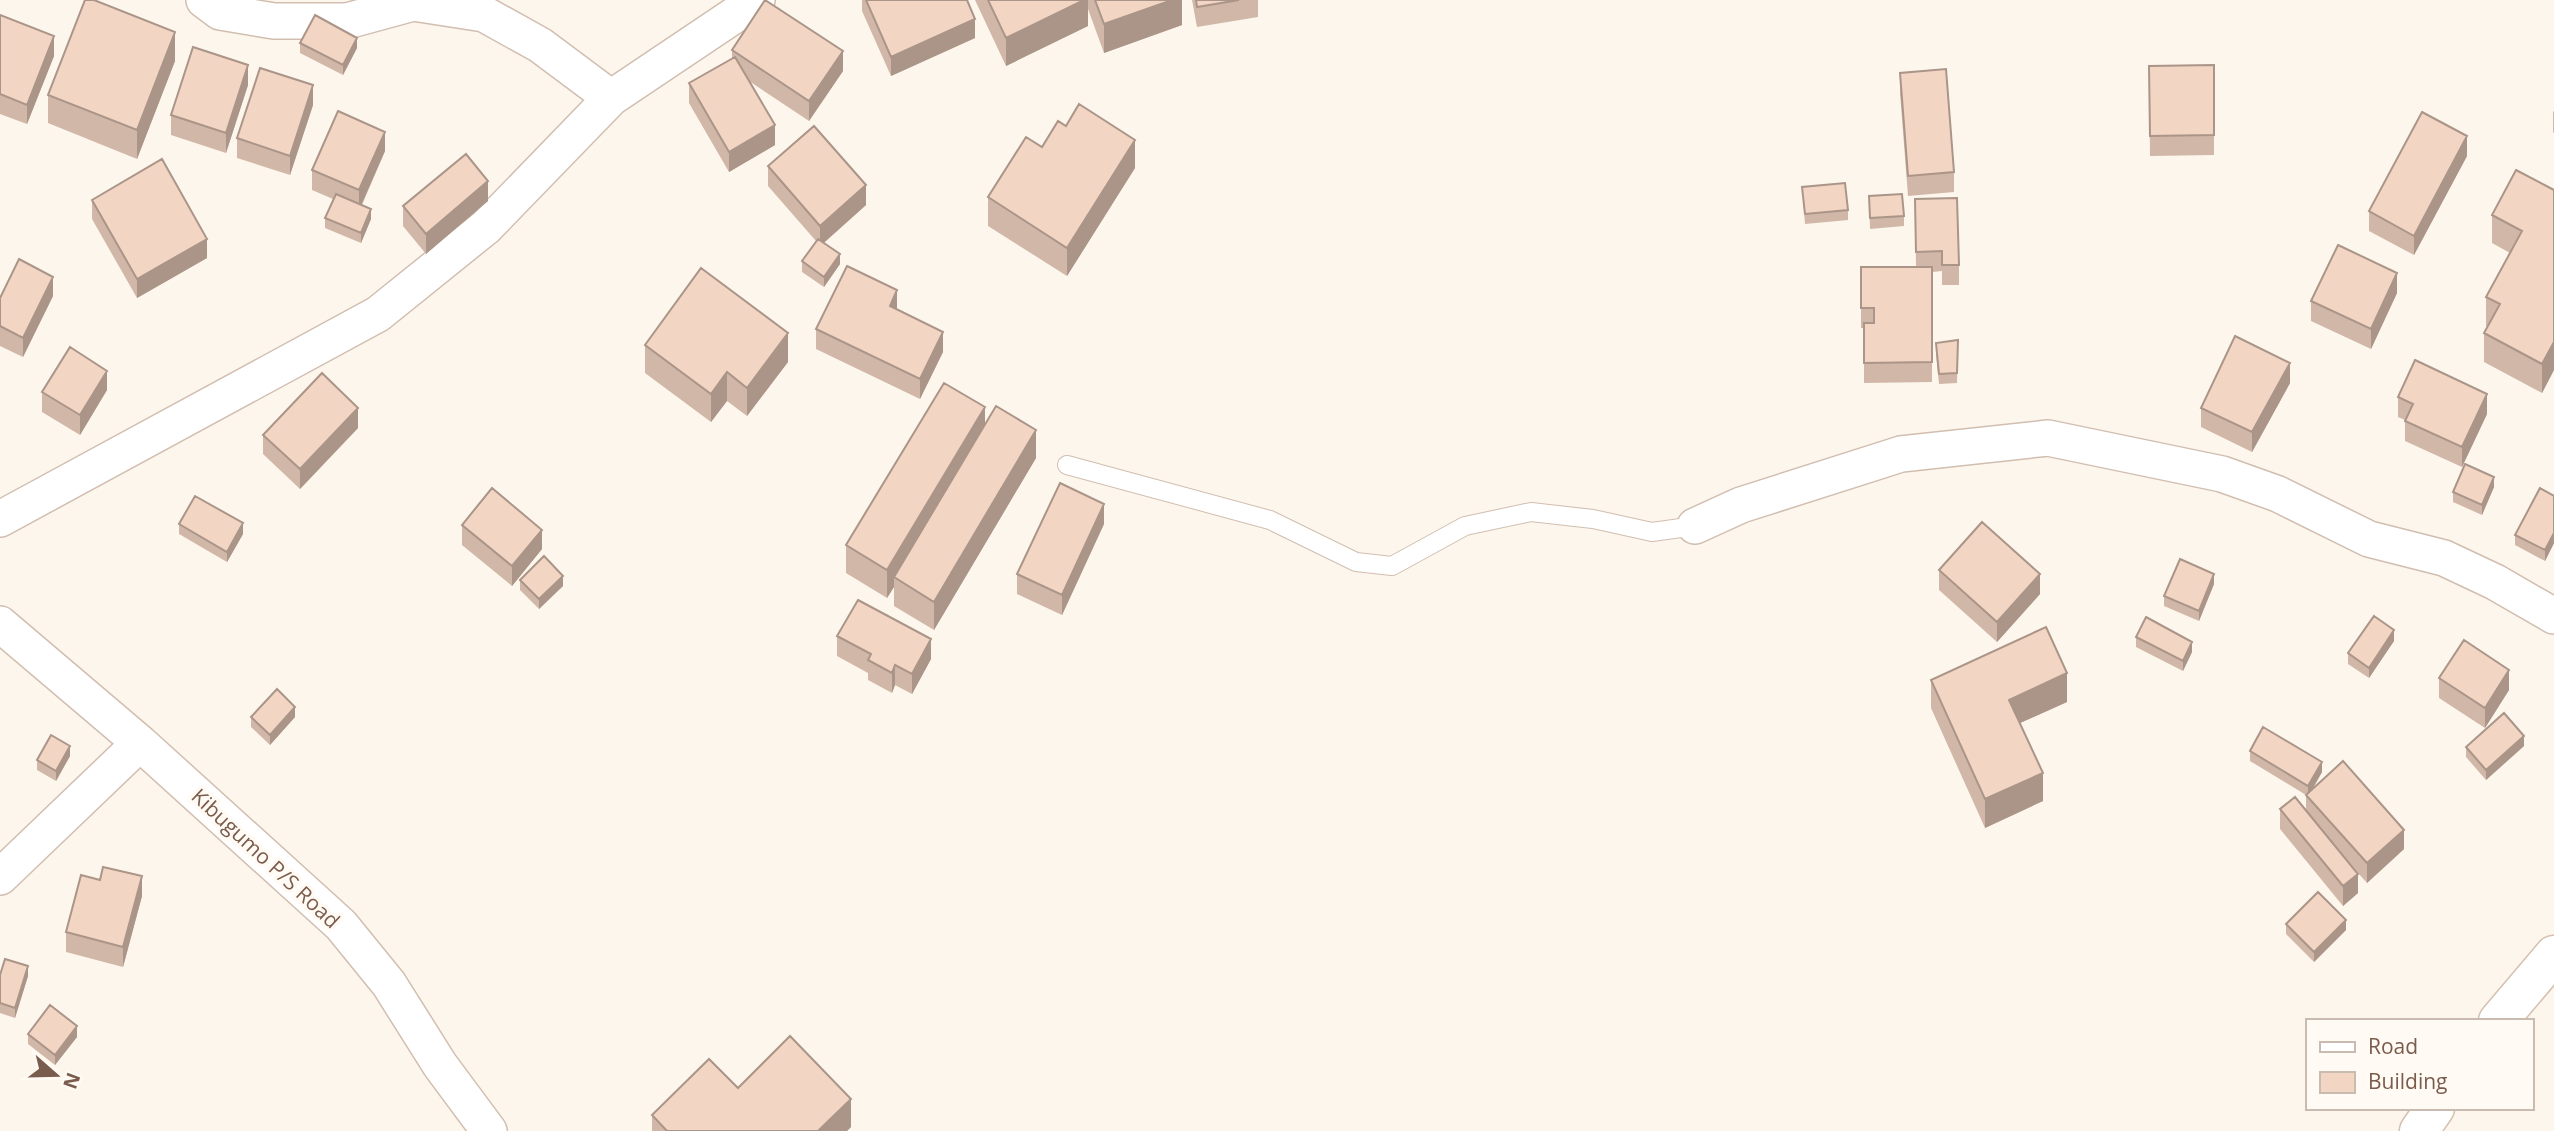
<svg xmlns="http://www.w3.org/2000/svg" width="2554" height="1131" font-family="'Open Sans',sans-serif">
<style>
.lines{fill:none;stroke-linecap:round;stroke-linejoin:round}
.lane-casing{stroke:#d1beb0;stroke-width:20}
.street-casing{stroke:#d1beb0;stroke-width:38}
.secondary-casing{stroke:#d6c0b0;stroke-width:41}
.lane{stroke:#fff;stroke-width:18}
.street{stroke:#fff;stroke-width:35}
.secondary{stroke:#fff;stroke-width:38}
.wall{fill:#d1b7a8}
.shaded-wall{fill:#aa9588}
.building{fill:#f3d5c3;stroke:#aa9588;stroke-width:2}
.labels{text-anchor:middle;dominant-baseline:central;stroke-width:7;stroke-linejoin:round;paint-order:stroke}
.street-label{font-size:21px;fill:#7a5c4d;stroke:#fffaf3}
</style>
<rect width="100%" height="100%" fill="#fdf6ec"/>
<g class="lines">
<defs>
<path id="lane" d="M1067,465L1270,520L1356,562L1392,566L1465,526L1531,512L1593,519L1652,532L1695,526"/>
<path id="street" d="M204,0L220,12L274,21H347L413,3L484,14L540,45L611,98
M0,519L378,314L486,227L611,98L757,0
M1695,526L1741,505L1901,454L2048,438L2222,474L2278,494L2369,539L2444,558L2495,582L2554,616
M0,624L140,743L341,925L389,984L440,1065L489,1131
M0,877L140,743"/>
<path id="secondary" d="M2498,1021L2554,955
M2419,1131L2435,1108"/>
</defs>
<use href="#lane" class="lane-casing"/>
<use href="#street" class="street-casing"/>
<use href="#secondary" class="secondary-casing"/>
<use href="#lane" class="lane"/>
<use href="#street" class="street"/>
<use href="#secondary" class="secondary"/>
</g>
<path class="wall" d="M862,0H967L975,38L891,76L862,11Z
M975,0H1182V25L1104,53L1088,9V26L1006,66Z
M1192,0H1258V17L1197,27Z
M0,15L54,56L27,124L0,114Z
M300,43L357,48L343,75L300,53Z
M732,50L843,71L809,121L749,81L775,145L729,172L689,103V83L732,58Z
M175,61L137,159L48,123V95Z
M2214,65V155L2150,156L2149,66Z
M1900,73L1954,172V192L1908,196L1900,93Z
M248,85L226,153L171,135V115Z
M313,105L290,175L237,158V138Z
M2554,111V133L2553,132V112Z
M385,151L362,205L371,219L361,243L325,228V218L333,199L312,190V170Z
M2467,156L2414,255L2369,231V211Z
M768,166L866,205L824,243L840,264L824,287L802,272V261L816,241L768,186Z
M1135,168L1067,276L988,226V197Z
M1802,187L1848,210V220L1805,224Z
M2554,190V370L2542,393L2484,362V333L2488,327L2486,326V297L2510,253L2492,243V215Z
M1869,196L1904,216V226L1870,229Z
M1915,199L1959,265V285H1942V271L1932,272V382L1864,383V328H1861V267H1916Z
M92,200L207,258L137,298L92,219Z
M488,201L426,254L403,226V206Z
M2397,293L2371,349L2311,321V301Z
M53,296L23,357L0,346V298Z
M897,309L943,352L920,399L816,349V329Z
M1958,340L1957,383L1939,384L1936,353V343Z
M645,345L788,362L747,416L727,401L711,422L645,373Z
M2290,383L2252,452L2201,427V408Z
M107,390L80,435L42,412V392Z
M2398,397L2487,414L2462,467L2405,441V420L2398,417Z
M985,424L1036,458L934,630L894,606V587L887,598L846,573V545Z
M358,428L300,489L263,454V435Z
M2494,487L2482,515L2453,502V492Z
M2554,496V543L2545,561L2515,545V535Z
M179,524L243,534L227,562L179,534Z
M1104,524L1062,615L1017,594V574Z
M462,525L542,549L512,586L462,545Z
M1939,570L2040,594L1997,642L1939,590Z
M520,580L563,586L539,609L520,590Z
M2214,584L2199,621L2164,606V596Z
M837,636L931,659L912,694L895,685L892,693L868,680V673L837,656Z
M2136,637L2192,652L2183,671L2136,647Z
M2394,641L2369,678L2348,664V653Z
M2439,678L2509,690L2485,728L2439,698Z
M1931,680L2067,702L2020,723L2043,801L1985,828L1931,708Z
M251,717H295L270,745L251,727Z
M2524,746L2486,780L2466,757V747Z
M2250,751L2322,772L2313,789L2404,849L2367,883L2351,865L2358,893L2343,906L2280,829V809L2306,810V795L2250,761Z
M70,756L56,781L37,770V760Z
M100,880L142,896L123,967L66,952V932Z
M2286,924L2346,930L2314,962L2286,934Z
M0,975L28,976L15,1018L0,1013Z
M28,1034L77,1037L55,1065L28,1044Z
M738,1088L851,1127L847,1131H652V1115Z"/>
<path class="shaded-wall" d="M1084,0H1088V26L1006,66V38Z
M1172,0H1182V25L1104,53V24Z
M975,19V38L891,76V57Z
M175,32V61L137,159V130Z
M54,36V56L27,124V105Z
M357,38V48L343,75V65Z
M843,51V71L809,121V101Z
M248,65V85L226,153V133Z
M313,85V105L290,175V156Z
M775,125V145L729,172V152Z
M385,132V151L359,210V190Z
M2467,136V156L2414,255V236Z
M1135,140V168L1067,276V248Z
M488,181V201L426,254V234Z
M866,185V205L820,246V226Z
M371,209V219L361,243V233Z
M207,239V258L137,298V279Z
M840,254V264L824,287V277Z
M2397,273V293L2371,349V329Z
M53,277V296L23,357V338Z
M897,290V310L890,306Z
M943,332V352L920,399V379Z
M788,333V362L747,416V388Z
M2554,342V370L2542,393V364Z
M2290,363V383L2252,452V432Z
M107,371V390L80,435V415Z
M727,372V401L711,422V394Z
M2487,394V414L2462,467V447Z
M985,407V436L894,577V587L887,598V570Z
M358,408V428L300,489V469Z
M1036,430V458L934,630V602Z
M2494,477V487L2482,515V505Z
M1104,504V524L1062,615V595Z
M243,523V534L227,562V552Z
M542,530V549L512,586V566Z
M2554,533V543L2545,561V550Z
M2040,574V594L1997,642V622Z
M2214,574V584L2199,621V611Z
M563,576V586L539,609V599Z
M2394,630V641L2369,678V668Z
M931,639V659L912,694V674Z
M2192,642V652L2183,671V661Z
M895,665V685L892,693V673Z
M2509,670V690L2485,728V708Z
M2067,673V702L2009,728V700Z
M295,707V717L270,745V735Z
M2524,736V746L2486,780V770Z
M70,746V756L56,781V771Z
M2322,762V772L2308,796V786Z
M2043,773V801L1985,828V799Z
M2404,830V849L2367,883V863Z
M2358,874V893L2343,906V886Z
M142,876V896L123,967V947Z
M2346,920V930L2314,962V952Z
M28,966V976L15,1018V1008Z
M77,1026V1037L55,1065V1055Z
M851,1099V1127L847,1131H818Z"/>
<path class="building" d="M85,0H94L175,32L137,130L48,95Z
M765,0L843,51L809,101L732,50Z
M866,0H967L975,19L891,57Z
M988,0H1084L1006,38Z
M1095,0H1172L1104,24Z
M1196,0H1239L1197,7Z
M0,15L54,36L27,105L0,94Z
M315,15L357,38L343,65L300,43Z
M193,47L248,65L226,133L171,115Z
M735,57L775,125L729,152L689,83Z
M2214,65V135L2150,136L2149,66Z
M260,68L313,85L290,156L237,138Z
M1946,69L1954,172L1908,176L1900,73Z
M1079,104L1135,140L1067,248L988,197L1026,137L1042,147L1058,121L1066,126Z
M338,111L385,132L359,190L312,170Z
M2422,112L2467,136L2414,236L2369,211Z
M814,126L866,185L820,226L768,166Z
M466,154L488,181L426,234L403,206Z
M162,159L207,239L137,279L92,200Z
M2516,170L2554,190V342L2542,364L2484,333L2500,304L2486,297L2522,231L2492,215Z
M1845,183L1848,210L1805,214L1802,187Z
M336,194L371,209L361,233L325,218Z
M1902,194L1904,216L1870,218L1869,196Z
M1957,198L1959,265H1942V251L1916,252L1915,199Z
M818,239L840,254L824,277L802,261Z
M2338,245L2397,273L2371,329L2311,301Z
M19,259L53,277L23,338L0,326V298Z
M847,266L897,290L890,306L943,332L920,379L816,329Z
M1861,267H1932V362L1864,363V323H1874V308H1861Z
M701,268L788,333L747,388L727,372L711,394L645,345Z
M2235,336L2290,363L2252,432L2201,408Z
M1958,340L1957,373L1939,374L1936,343Z
M70,347L107,371L80,415L42,392Z
M2415,360L2487,394L2462,447L2405,421L2413,404L2398,397Z
M322,373L358,408L300,469L263,435Z
M944,383L985,407L887,570L846,545Z
M996,406L1036,430L934,602L894,577Z
M2465,464L2494,477L2482,505L2453,492Z
M1060,483L1104,504L1062,595L1017,574Z
M492,488L542,530L512,566L462,525Z
M2540,488L2554,496V533L2545,550L2515,535Z
M195,496L243,523L227,552L179,524Z
M1982,522L2040,574L1997,622L1939,570Z
M544,556L563,576L539,599L520,580Z
M2180,559L2214,574L2199,611L2164,596Z
M858,600L931,639L912,674L895,665L892,673L868,660L871,654L837,636Z
M2374,616L2394,630L2369,668L2348,653Z
M2146,617L2192,642L2183,661L2136,637Z
M2046,627L2067,673L2009,700L2043,773L1985,799L1931,680Z
M2464,640L2509,670L2485,708L2439,678Z
M277,689L295,707L270,735L251,717Z
M2504,713L2524,736L2486,770L2466,747Z
M2263,727L2322,762L2308,786L2250,751Z
M51,735L70,746L56,771L37,760Z
M2343,761L2404,830L2367,863L2306,795Z
M2295,797L2358,874L2343,886L2280,809Z
M103,867L142,876L123,947L66,932L81,875L100,880Z
M2318,892L2346,920L2314,952L2286,924Z
M5,959L28,966L15,1008L0,1003V975Z
M50,1005L77,1026L55,1055L28,1034Z
M790,1036L851,1099L818,1131H667L652,1115L709,1059L738,1088Z"/>
<g class="labels">
<g class="street-label">
<text transform="translate(266 858) rotate(43)">Kibugumo P/S Road</text>
</g>
</g>
<rect x="2306" y="1019" width="228" height="91" fill="#fffaf3" stroke="#cabbb1" stroke-width="2"/>
<rect x="2320" y="1042" width="35" height="10" fill="#ffffff" stroke="#cabbb1" stroke-width="2"/>
<text x="2368" y="1054" font-size="21" fill="#7a5c4d">Road</text>
<rect x="2320" y="1072" width="35" height="21" fill="#f3d5c3" stroke="#cabbb1" stroke-width="2"/>
<text x="2368" y="1089" font-size="21" fill="#7a5c4d">Building</text>
<g transform="translate(56 1075) rotate(110)" stroke="#fffaf3" stroke-width="5" paint-order="stroke">
<path d="M0-5L12 26L0 18L-12 26Z" fill="#7a5c4d"/>
<text y="-10" font-size="19" font-weight="bold" text-anchor="middle" fill="#7a5c4d">N</text>
</g>
</svg>
